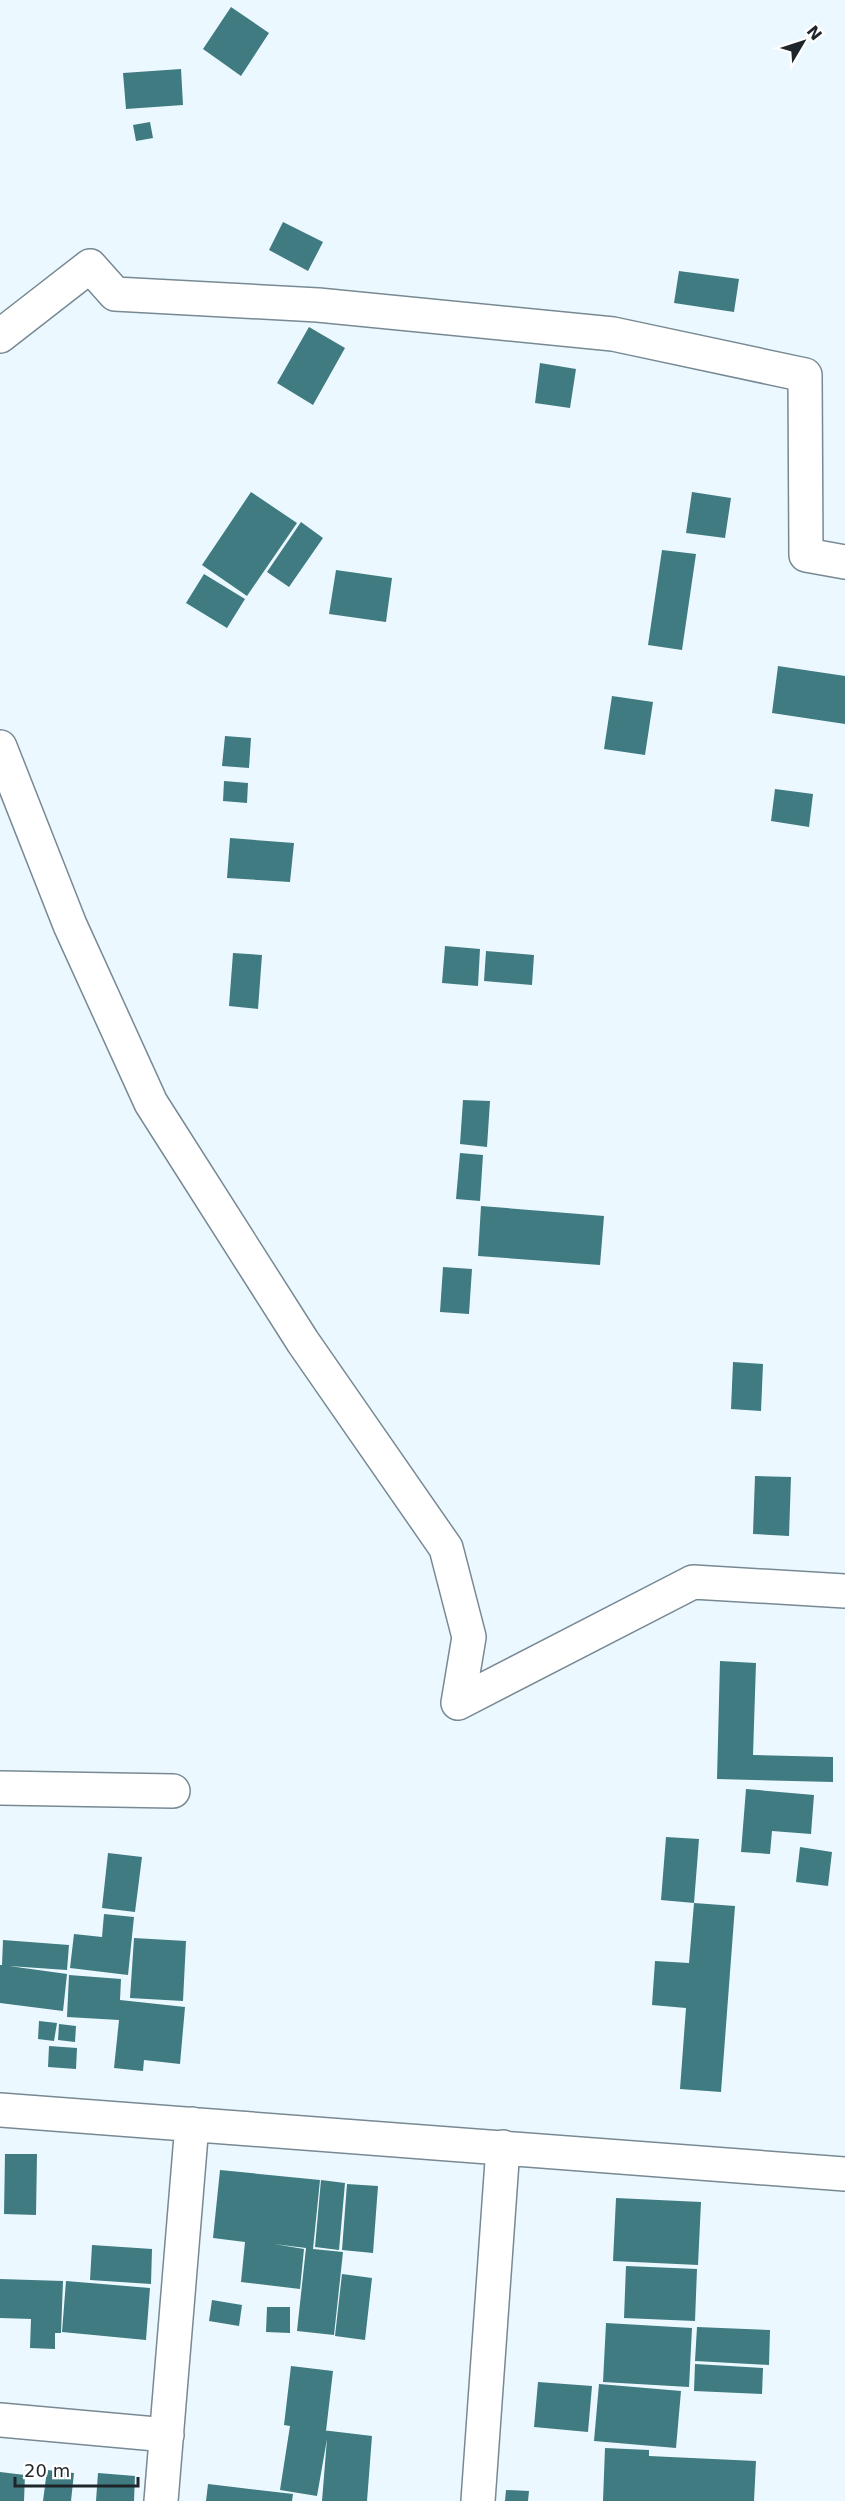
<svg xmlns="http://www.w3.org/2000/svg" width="845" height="2501" font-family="'DejaVu Sans',sans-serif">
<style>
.building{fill:#3f7b80}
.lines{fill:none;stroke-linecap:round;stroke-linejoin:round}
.minor-casing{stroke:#778993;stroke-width:36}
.minor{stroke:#fff;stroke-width:33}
</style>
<rect width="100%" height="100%" fill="#ecf8ff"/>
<path class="building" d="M231,7L269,33L241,76L203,49Z
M181,69L183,105L126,109L123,73Z
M150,122L153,138L136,141L133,125Z
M283,222L323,242L308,271L269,250Z
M679,271L739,279L734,312L674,303Z
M309,327L345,348L313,405L277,383Z
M540,363L576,369L570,408L535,403Z
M251,492L297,523L247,596L202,565Z
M692,492L731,498L725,538L686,533Z
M301,522L323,538L289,587L267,572Z
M662,550L696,554L682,650L648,645Z
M336,570L392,578L386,622L329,614Z
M204,574L245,599L227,628L186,603Z
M778,666L845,676V724L772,713Z
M612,696L653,702L645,755L604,749Z
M225,736L251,738L249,768L222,766Z
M224,781L248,783L247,803L223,801Z
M775,789L813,794L809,827L771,821Z
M230,838L294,843L290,882L227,878Z
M445,946L480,949L478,986L442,983Z
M486,951L534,955L532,985L484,981Z
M233,953L262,955L258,1009L229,1006Z
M463,1100L490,1101L487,1147L460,1144Z
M460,1153L483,1155L480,1201L456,1199Z
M481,1206L604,1216L600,1265L478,1256Z
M443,1267L472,1269L469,1314L440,1312Z
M733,1362L763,1364L761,1411L731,1409Z
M755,1476L791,1477L789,1536L753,1534Z
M720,1661L756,1663L753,1755L833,1757V1782L717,1779Z
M746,1789L814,1795L811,1834L772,1831L770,1854L741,1852Z
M666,1837L699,1839L694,1903L661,1900Z
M800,1847L832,1852L828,1886L796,1882Z
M108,1853L142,1857L135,1912L102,1908Z
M694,1903L735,1906L721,2092L680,2089L686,2008L652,2005L655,1961L689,1963Z
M104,1914L134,1917L128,1975L70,1968L74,1934L102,1937Z
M134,1938L186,1941L183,2001L130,1998Z
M3,1940L69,1945L67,1970L9,1966L67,1974L63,2011L0,2003V1965H2Z
M69,1975L121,1979L120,2000L185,2007L180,2064L144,2060L143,2071L114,2068L119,2020L67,2017Z
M39,2021L57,2023L54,2041L38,2039Z
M59,2024L76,2026L75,2042L58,2040Z
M49,2046L77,2048L76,2069L48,2067Z
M5,2154H37L36,2215L4,2214Z
M220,2170L320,2180L313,2249L343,2252L334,2335L297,2331L306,2248L274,2244L304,2249L300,2289L241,2282L245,2242L213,2238Z
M321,2180L345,2183L339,2250L315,2247Z
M347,2184L378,2186L373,2253L342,2250Z
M616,2198L701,2202L698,2265L613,2261Z
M92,2245L152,2249L151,2284L90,2280Z
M626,2266L697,2269L695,2321L624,2318Z
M342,2274L372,2278L365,2340L335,2336Z
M0,2279L63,2281L61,2333H55V2349L30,2348L31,2319L0,2318Z
M66,2281L150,2288L146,2340L62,2332Z
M212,2300L242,2305L239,2326L209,2321Z
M267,2307H290V2333L266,2332Z
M606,2323L692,2328L689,2387L603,2382Z
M697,2327L770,2330L769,2365L695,2361Z
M695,2364L763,2368L762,2394L694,2391Z
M291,2366L333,2371L326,2431L305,2428L372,2436L367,2501H322L327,2439L317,2496L280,2490L290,2426L284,2425Z
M538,2382L592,2386L588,2432L534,2427Z
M599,2384L681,2391L676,2448L594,2441Z
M605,2448L649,2450V2456L756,2461L754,2501H603Z
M47,2470L74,2473L71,2501H43Z
M0,2472L25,2475L24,2501H0Z
M98,2473L135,2476L134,2501H96Z
M208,2484L293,2494L292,2501H206Z
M506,2490L529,2491L528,2501H505Z"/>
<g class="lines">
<defs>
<path id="minor" d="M0,336L90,266L115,294L318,305L613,334L805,375L806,555L845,562
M0,747L70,925L151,1103L303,1342L446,1548L469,1637L458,1703
M458,1703L693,1582L845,1591
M0,1788L173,1791
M0,2110L845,2174
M0,2420L167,2435
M161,2501L192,2124
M478,2501L503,2147"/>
</defs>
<use href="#minor" class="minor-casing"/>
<use href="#minor" class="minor"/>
</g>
<g transform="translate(803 42) rotate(51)" stroke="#ffffff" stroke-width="4.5" paint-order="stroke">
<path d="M0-4.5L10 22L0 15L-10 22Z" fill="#1f262b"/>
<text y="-9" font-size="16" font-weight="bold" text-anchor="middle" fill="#1f262b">N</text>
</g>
<path d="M15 2477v9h123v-9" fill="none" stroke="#1f262b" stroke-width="3"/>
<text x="24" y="2477" font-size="18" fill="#1f262b" stroke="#ffffff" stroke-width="4.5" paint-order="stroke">20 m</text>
</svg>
